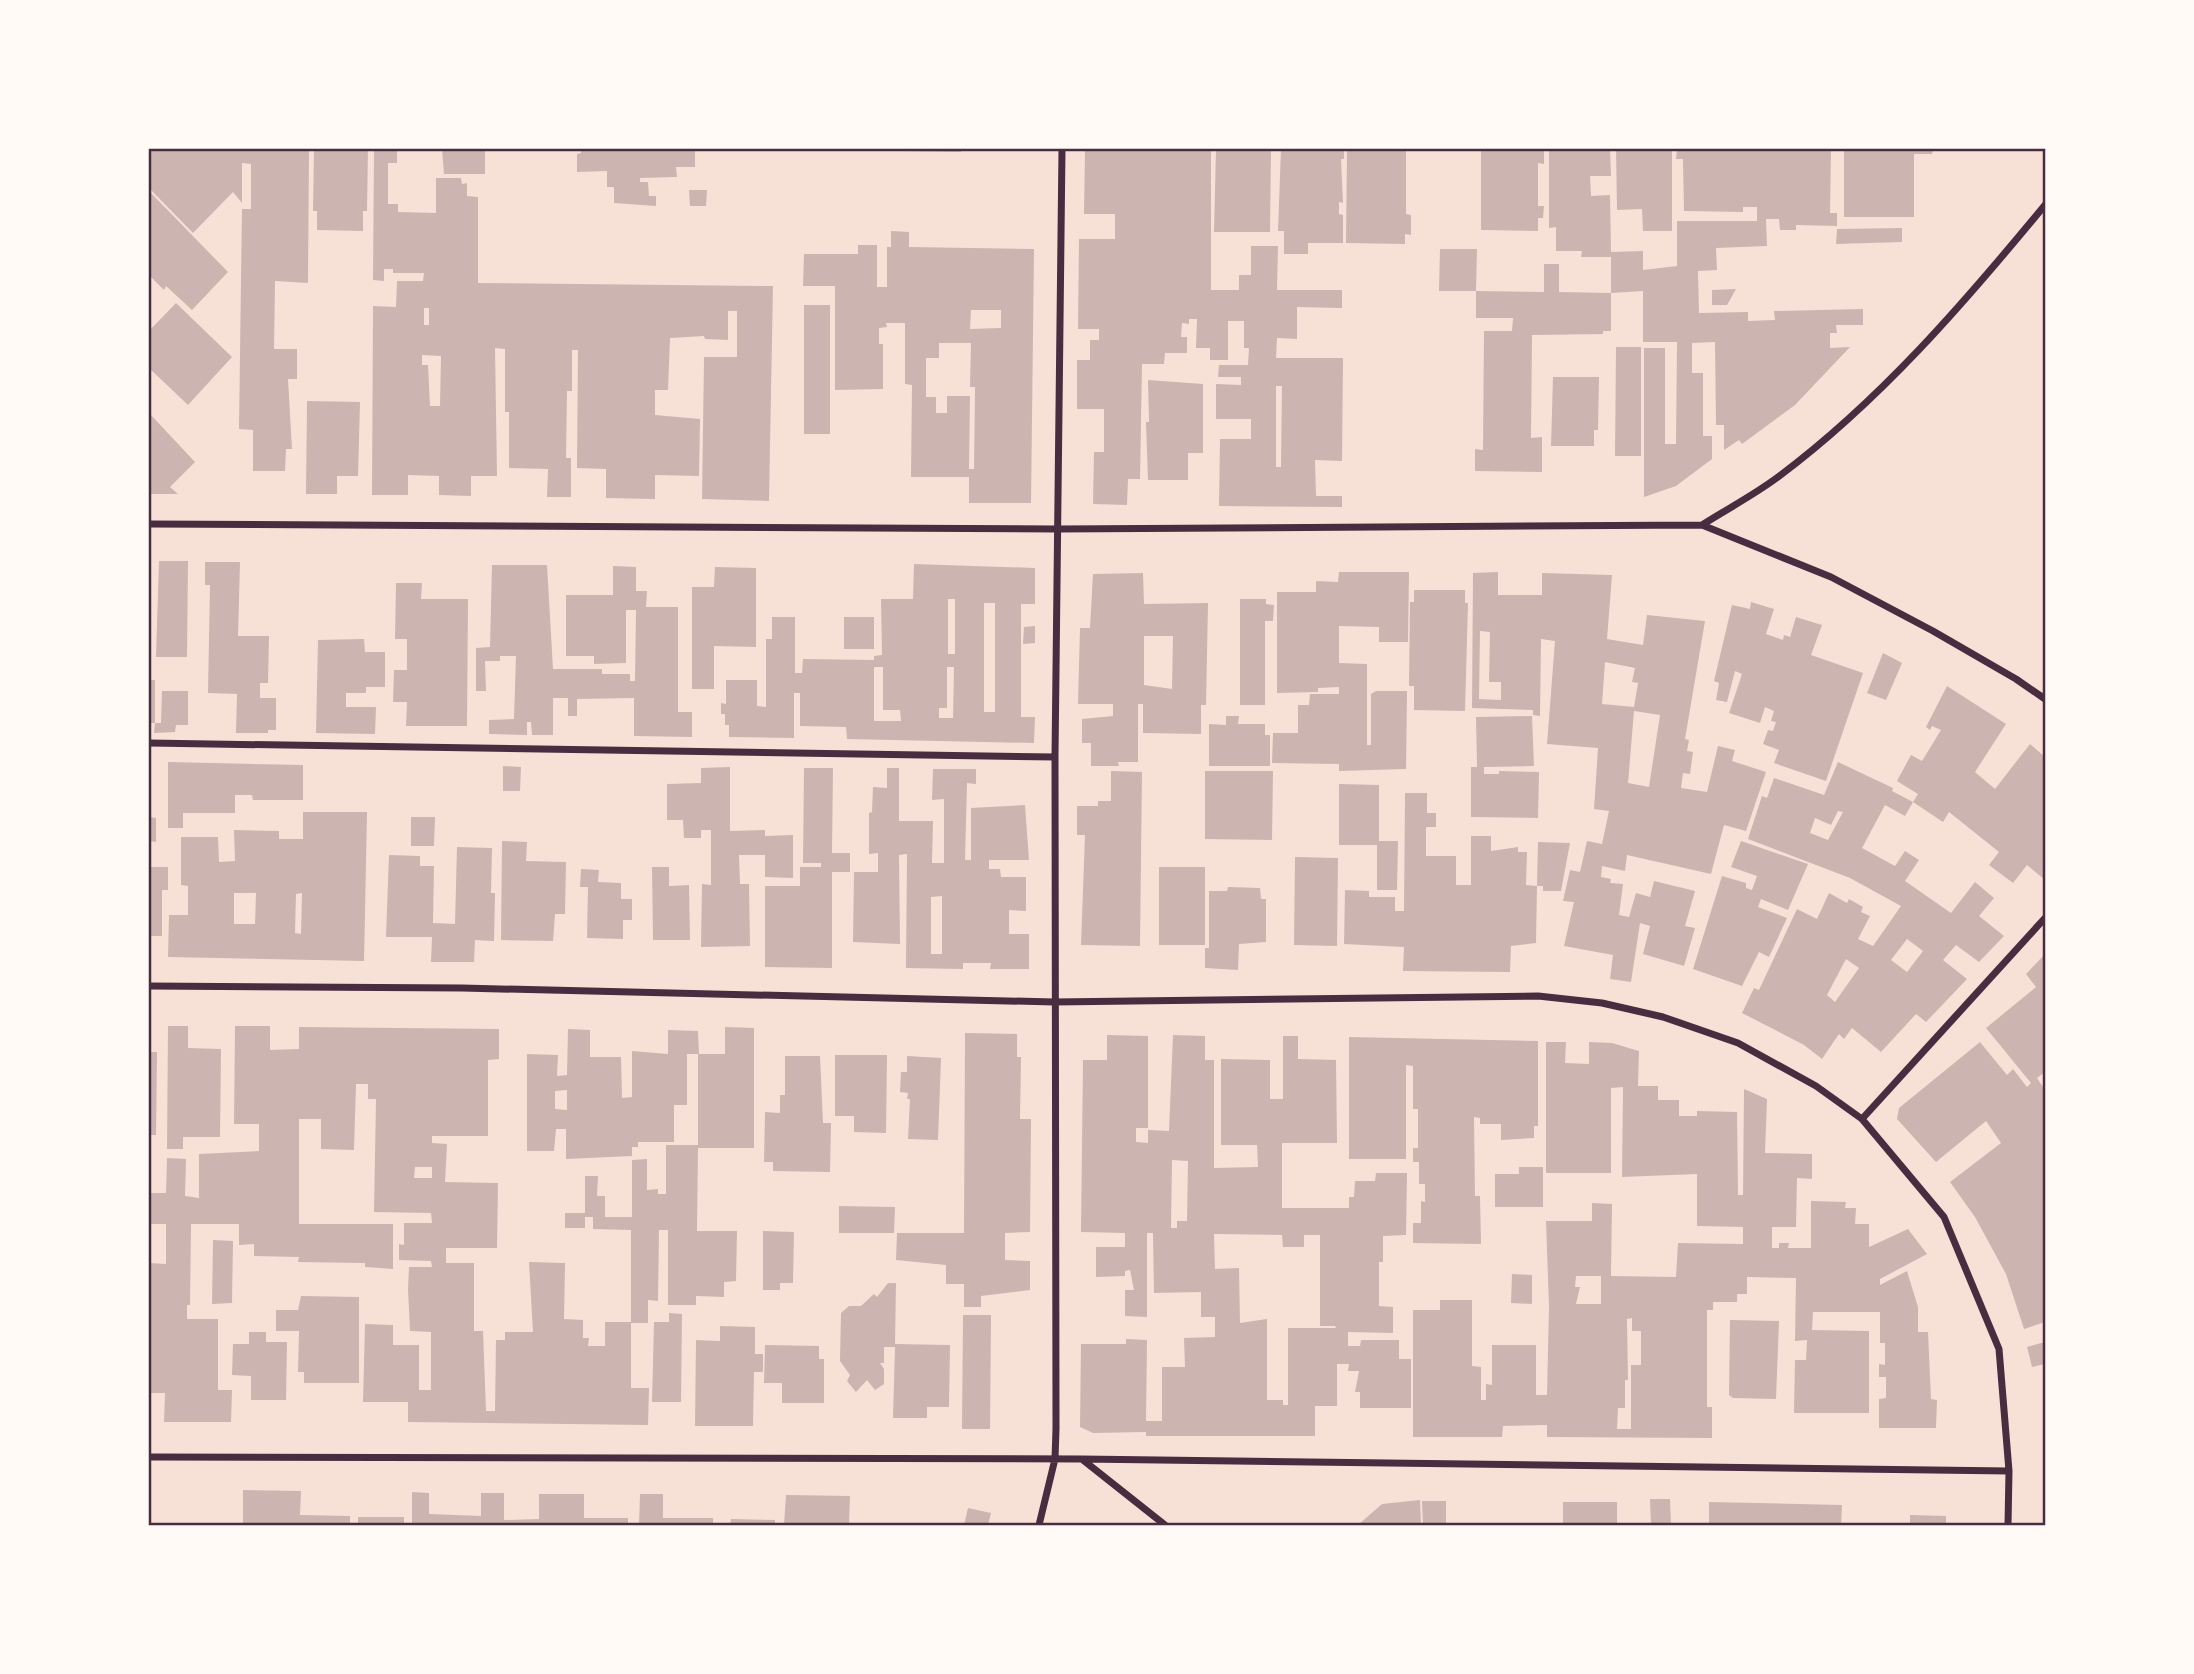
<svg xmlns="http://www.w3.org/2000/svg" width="2194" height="1674" font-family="Helvetica,sans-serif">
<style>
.building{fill:#ccb4b1;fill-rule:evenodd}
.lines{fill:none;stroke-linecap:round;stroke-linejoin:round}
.minor{stroke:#4a2c40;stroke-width:7}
.neatline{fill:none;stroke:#4a2c40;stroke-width:2.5}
</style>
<rect width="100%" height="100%" fill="#f7e1d7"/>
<path class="building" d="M149,149L252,151L253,149H309L308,283L275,281L274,349H297V379H288L292,449H286L285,471H253V430L239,429L242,209H251V164L242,163V203L233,192L193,233L149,188Z
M314,149H368L367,211H363V231L317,230V211H313Z
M374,149H397V163H388V204H398V212L436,213V178H461L462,184L467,183V196L478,197V283L773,286L769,501L702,499L704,357H737V311H728V340L705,339L704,336L670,338L668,390H655V415L700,419L699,476L655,475V499L606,498V469L577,468L578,350H572V391H567L566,458H571V497H547L548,469L509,468V412H505V349L495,348L497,476H471V496L439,495V476L408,475V495H372L373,306L396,307L397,281H423L424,273H393V269H384V281L373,280ZM424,308H429V325H424ZM422,355L441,356L440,406H430L428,365H422Z
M442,149H485V174H444Z
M581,149H695V167H676L677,177L640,178V182H648L649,196H656V206L614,203V187H607V171L577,172V154L581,153Z
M898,149H961V152L898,151Z
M1085,149H1211V290H1239V275H1251V246H1278L1277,290H1342V308L1297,307V339L1277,338L1276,358H1343L1342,461L1315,460L1316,496H1342V507L1219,506L1220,439H1251V419H1216V384L1241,385V377H1218L1219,365H1248L1249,348H1244V321H1228V360H1210V348H1196L1197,319H1189V324L1182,323L1181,337H1187V353H1165L1164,364H1142L1140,479H1128L1127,505L1093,504L1094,452H1104V409H1077V360H1090V340H1099V329H1078L1079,239H1115V214H1084ZM1276,386H1282L1281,467H1276Z
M1216,149H1271L1270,232H1214Z
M1281,149H1344V159H1341L1343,203L1339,202V214L1343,215V243H1308V254H1284V231H1278Z
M1347,149H1406V214L1411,215V235L1405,234V244L1346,243Z
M1481,149H1544V164L1538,163V206H1544L1543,218H1538V231L1481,230Z
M1549,149H1610L1611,176H1590L1591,196L1610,195L1611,252L1643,251V270L1677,266V221H1757V207H1743V212L1684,211L1683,159H1676L1677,149H1831L1830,213H1837V226L1796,225V230H1780L1779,219H1766L1767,246L1716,248L1717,270L1698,271L1699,313L1748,312V321L1775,320L1774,311L1863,309V325H1836L1837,333H1830V348L1850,347L1795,405L1742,444L1739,440L1724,450V425H1716L1715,342L1692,343V373H1703V436H1712V459L1676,486L1644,497V348H1665V444H1676L1677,342H1643V291L1611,293V257H1581L1582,251H1556V227L1549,228Z
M1616,149H1672V231H1643L1642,209L1617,210Z
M1844,149H1933L1932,154H1914V217H1844Z
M689,190H707L706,206H690Z
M149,191L228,272L192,310L166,286L164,290L149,275Z
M1902,228V242L1836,244L1837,229Z
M891,231L909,232V247L1034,249L1031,503H969V477H911L912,385L905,384V323H886L887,327L879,328V344H883V389L835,390V286H803L804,254H858V245H877V287H887V247H891ZM971,310H1001V328L970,329ZM939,343H971L970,387H975L974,469H969L970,396H947V413H936V397H926V358H939Z
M1440,249H1477L1476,291H1439Z
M1544,264H1559V292L1611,293V331H1603V334L1532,335L1531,438L1542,437V472L1475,471V449L1483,450L1484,331H1512L1513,318H1476V291L1544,292Z
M1736,289L1727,305H1712V290Z
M176,303L232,357L188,405L149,368V331Z
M804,305H830V434H804Z
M1616,347H1641V456H1615Z
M1553,377H1599L1598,430H1594V446H1551Z
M1148,380L1203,384V453H1188V480H1148L1146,422H1149Z
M307,401L360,402L358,476H337V494H306Z
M149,413L195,462L170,487L178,494H149Z
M159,561H188L187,657H156Z
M205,562H240L238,636H269L268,683H260V698H276V730H268V733H236L237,694L208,693L210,585H205Z
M914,564L1035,568V604H1021V717H1035L1034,743L847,739L846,727L800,726V693H794V738L729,737V725H725V714H721V703L726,704V680H757V706L766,707V639H772V617H795V673H802L803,659L874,660V656L882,655L881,599H913ZM948,599H955V654H948ZM984,603H995V712H984ZM874,667H883V710H900L901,721H874ZM947,667H954L953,718H939V708H947Z
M492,565H547L553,669H602V674H630V681H635L636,610H626V663L594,664V656H566V595H613V566L636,567V591H647L646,607H678V712H692V737L634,736V698L577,699V716H568V698H553V735H532L531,722H527V735L489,734V720L514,719L516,656H500V661H485L486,691H476V648L490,647Z
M715,567L756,568V647L714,646V689H692V587H714Z
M1339,572H1409L1408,642H1379V627L1339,626V663L1367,664V745H1371V694L1376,691H1407L1406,769L1339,771V764L1272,763L1273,733H1298V705H1309L1310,694H1339V687L1318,688V692L1277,693V592H1316V581L1338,582Z
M1498,572V595H1542V573L1612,575L1607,639L1643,645L1647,615L1705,621L1685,739L1689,740L1687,751L1693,752L1690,774L1683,773L1681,788L1707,792L1718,746L1735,750L1732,761L1766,772L1746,831L1724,825L1711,874L1627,855L1625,871L1602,866L1601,877L1611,879L1610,883L1623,884L1619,915L1629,917L1636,893L1650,897L1654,881L1695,891L1685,926L1695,928L1684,966L1643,954L1650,926L1640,923L1631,982L1610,979L1613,955L1564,946L1574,902L1563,901L1570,870L1580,872L1587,841L1602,844L1609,811L1594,809L1598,748L1547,744L1555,641L1541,639L1540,716L1533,715V710L1472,708L1473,573ZM1480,631L1490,632L1489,682H1501V700L1479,699ZM1605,662L1635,668L1632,682L1638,683L1634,707L1602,704ZM1634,711L1660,715L1649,787L1628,783Z
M1143,573L1144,604L1208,603L1206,705H1201V734L1143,733V704H1138V762H1118L1119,766H1091V743H1082V719L1113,716V704H1078L1080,628H1090L1093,574ZM1144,636H1173L1172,689L1144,685Z
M396,583H422L421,599H468L467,726H406L407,702H393L394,670H407V639H395Z
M1414,590H1465V603H1468L1465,711L1414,710V686H1409L1410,602H1414Z
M1240,599H1266V604L1274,605L1273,621H1265V705H1240Z
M1751,602L1774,609L1766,634L1783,640L1784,635L1790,637L1796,617L1822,625L1811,655L1863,673L1826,781L1774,763L1779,750L1763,744L1768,730L1773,731L1776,722L1771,721L1774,711L1765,707L1760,723L1729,713L1742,674L1735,671L1727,702L1716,700L1719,683L1714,681L1732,605L1750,609Z
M844,617H874V649H844Z
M1035,626V643L1023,644L1024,627Z
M364,639L365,652H385V687H366V693H346V707H376L375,734L316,733L318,640Z
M1883,653L1902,663L1886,700L1867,693Z
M149,680H155V723H149Z
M1947,686L2006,724L1975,772L1995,789L2030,744L2045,757V880L2027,865L2013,883L1989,865L1999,852L1949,812L1943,822L1913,802L1918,794L1897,781L1911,755L1922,761L1941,730L1932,726L1930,730L1926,727Z
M162,691H188V725H176L175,732L154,733L155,723H161Z
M1226,716H1239L1238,724H1265V735H1270V766H1209V724L1226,725Z
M1532,716L1534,766L1484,767V774H1499V771L1539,772L1538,818L1471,817V767H1477L1476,717Z
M168,762L303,765V800H253L252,795H235V813H183V828H168Z
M1838,762L1893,788L1892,791L1913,802L1905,816L1885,805L1862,848L1895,866L1905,851L1919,860L1905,881L1951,913L1975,882L1994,898L1979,916L2004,936L1979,962L1956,945L1943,960L1967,979L1926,1022L1916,1014L1881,1052L1852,1028L1844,1039L1839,1034L1822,1059L1804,1045L1742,1013L1754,988L1759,990L1797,909L1817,919L1829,893L1847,903L1849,899L1863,907L1861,912L1870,916L1858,939L1873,946L1901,906L1850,878L1748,839L1762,796L1767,798L1774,778L1824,795ZM1838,811L1843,812L1828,840L1810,833L1815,818L1831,825ZM1907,939L1923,951L1907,972L1891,960ZM1846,959L1859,968L1835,1002L1827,995Z
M503,766L521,767L520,791H503Z
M730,767V831L765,830V836L793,835V878L765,877V855H739L740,884H749L750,946L701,947L702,884L711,885V830H701V838H684L683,820H667V784L701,783V768Z
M804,768H833L832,853H850V872H832V968L765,967V886H800V867H821V863H803Z
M887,768H899V821H933L932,863H944V799L932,800L933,769H976V784L967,783L965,860H971V808L1025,805L1029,860H989V869H1000L1001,877H1026V911L1009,910V934H1029V969H990L991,963H963V969L906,968L907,854L899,855L900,944L853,942L854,872H878V853L869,854V813L872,812L873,787L887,788ZM942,896V954H931V897Z
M1111,771L1142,772L1140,946L1081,945L1085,835H1077V806H1098V801H1111Z
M1205,771H1273L1272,840L1205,839Z
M1339,784L1379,785V841H1398L1397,890H1377V845H1339Z
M1405,793H1427V813H1436V827H1426V856H1456V885H1471V836H1491V851L1518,847V852H1527L1526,885L1537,886L1538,842L1570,843L1561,891H1543V886H1537L1536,943L1511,946L1510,972L1403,971L1404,947L1344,944L1345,890L1369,891V897H1395V911H1404Z
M303,812H367L364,961L168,957L169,915H188V886L181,885V837H218L219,862L235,861L234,830L279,831V839H303ZM234,893H256L255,924H234ZM302,893L301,934L295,933L296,894Z
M149,817L156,818V842L149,841Z
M411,817H435L434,846H411Z
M502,841L527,842L526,861L566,862L565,914H555L553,941L501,940Z
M1741,841L1808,864L1788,910L1761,899L1758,907L1787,918L1769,957L1759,952L1742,986L1693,969L1722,876L1746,883V888L1752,890L1757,876L1731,867Z
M457,847L492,848L491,893H495L494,941L475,940L474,962H431L432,937H386L389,855L420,856V866H434L433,923L455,924Z
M1295,857L1338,858L1337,946L1294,945Z
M149,867H168V890H162V936H149Z
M652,867H669V886L689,885L690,940H653Z
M1159,867H1205V945H1159Z
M581,869L599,870L598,882L621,883V899H632V920H623V939L587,938L588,887H580Z
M1228,887L1260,888L1261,899H1266V942L1239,944L1238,970L1205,968V948H1209V891H1227Z
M2043,956L2045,1072L2037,1078L2045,1090V1322L2024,1329L2006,1274L1975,1217L1950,1182L2001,1143L1986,1121L1936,1162L1897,1119L1899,1108L1980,1042L2007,1075L2013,1069L2027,1087L2031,1083L1986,1028L2036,987L2026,974Z
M168,1026H188V1048L221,1049L220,1137H183V1149H167Z
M235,1026H270V1050L299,1049V1027L499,1029V1059L488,1060V1136H432V1143L447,1144L445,1182L498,1183L497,1248H446V1263H474V1331H483L486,1411H495L496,1340H505V1332H533L529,1262L565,1263L564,1319L583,1320V1338H589L588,1346H605V1322H631V1230L593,1229V1217H585V1228H565V1213H585V1176H598L597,1196H605V1217H632V1160L647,1159V1190L658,1189V1194H666V1145H698V1054H725V1027L754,1028V1148H698L697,1231H737L736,1281L724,1282V1297L696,1296V1305H668V1230H659L658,1301L648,1300V1323H631V1388H649L648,1425L408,1422V1402H363L365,1324L393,1325V1345H419V1390H431V1332L410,1331L408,1289L409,1267H432L431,1261L399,1260V1244L404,1245V1223H432L431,1213L374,1212L376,1099H368V1084H356L354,1150L321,1149V1119H299V1224H393V1269L365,1267V1263L298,1262L299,1257L254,1256V1244L239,1245V1224H191L190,1305H187V1319H218V1390H232L231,1422H164L165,1393H149V1263L166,1264V1224H149V1193H166L167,1158L186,1159L185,1196L199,1198V1154L259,1151V1124H234ZM415,1167H432V1178H414Z
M568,1029L590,1030V1057H621L622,1098L632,1097V1051L668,1054V1030L698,1031L699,1054H687V1105H674V1142H638V1147H632V1156L566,1159V1129H556L554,1151H527V1054L558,1055L557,1076L567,1075ZM567,1090V1110L555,1109V1091Z
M965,1033L1017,1034V1057H1021L1020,1119H1031L1030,1232L1005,1233V1260L1030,1261V1290L981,1296V1307H964V1284H946V1265L896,1260L897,1233H964Z
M1107,1035L1148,1036V1128H1136V1142L1148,1143V1130L1169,1131L1173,1035L1205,1036V1060H1214V1168L1258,1167L1257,1145H1221V1059L1270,1060V1099H1283V1036H1298V1059L1336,1060L1337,1143H1282V1208H1349V1197H1354L1355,1181H1375L1376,1173H1407L1406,1235L1383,1236V1262H1379V1306L1393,1307V1333L1348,1332V1346H1360L1361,1340H1399V1359H1411V1408H1360V1392H1355L1359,1371H1348L1349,1364H1337V1406H1315V1436H1146V1432L1093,1433L1080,1427L1081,1344H1126V1339L1147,1340L1146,1421H1162V1367H1185L1184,1338L1215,1337V1317H1201V1292L1154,1293L1153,1233H1147V1317L1125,1316V1290H1134L1130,1270L1125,1271V1276L1096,1277V1247H1125V1233L1081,1232L1083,1060H1107ZM1172,1160L1188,1161L1187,1221H1177V1228H1171ZM1214,1234L1282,1235L1283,1247H1304V1235H1320V1326H1335L1336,1328H1288V1405H1283V1400H1267V1319L1240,1323L1239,1268L1215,1269Z
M1349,1037L1538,1041V1126H1534V1138L1501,1140V1124H1480V1118L1474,1117L1475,1196H1480L1481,1244L1413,1243V1223H1421V1201L1425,1202V1184H1419V1162H1413V1148H1418V1109H1413V1066L1406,1065V1159H1349Z
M1546,1042H1566L1565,1063L1589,1064V1042L1612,1043L1639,1051L1638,1086H1658V1100H1679V1116H1697V1111L1737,1112L1738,1195H1743L1744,1089L1767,1099L1765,1153L1812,1154V1179L1797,1178L1796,1227H1772V1248H1779V1243H1789L1788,1248H1811V1201L1846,1202L1845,1208H1856L1855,1224H1869V1247L1908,1229L1927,1254L1880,1279V1285L1907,1271L1918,1307V1332H1928L1931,1399L1937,1400L1936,1428H1879V1399L1886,1398V1377H1879V1364L1885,1365V1343H1880V1312H1813L1812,1330L1869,1331V1413H1794L1795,1360H1806L1807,1340L1795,1341L1796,1278L1747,1277V1294H1737V1302H1713V1310H1707V1407H1712V1438L1547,1437V1425L1503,1426L1502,1437H1413V1310H1440V1300H1472V1366L1481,1367V1400H1486V1384L1492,1385V1345H1536V1395H1547L1549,1306L1546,1221H1592V1203L1612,1204L1611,1276L1676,1277L1678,1243L1743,1244V1227L1697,1226V1174L1622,1177L1623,1087L1611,1088V1173H1546ZM1576,1276H1601V1304H1576L1580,1287H1575ZM1632,1318V1331H1641V1365H1631V1429H1617L1618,1408H1625V1380H1628L1627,1319Z
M149,1052H157L156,1135H149Z
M835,1055H887L886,1133L854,1132V1116H835Z
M785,1056H820L823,1123H831L830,1172L773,1171V1162H764L765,1112L780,1113V1095H785Z
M907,1056L941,1058L938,1140L908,1139L910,1099H907L908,1093L900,1092L901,1072H907Z
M1519,1167H1543V1207H1495V1174H1519Z
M839,1206L895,1207L894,1233H839Z
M763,1231L794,1232L793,1283H780V1290H763Z
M213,1240L233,1241L232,1303L212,1304Z
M1512,1274L1532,1275V1304L1511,1303Z
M888,1283H896L895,1344L950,1345L949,1407H927V1418H893L895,1347H884V1363H880L884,1369V1384L875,1390L867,1380L856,1392L847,1381L850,1375L840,1361L841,1313L849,1306H861L874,1294L877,1297Z
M301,1296L359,1297V1383H304V1372H298L299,1331H276V1310H298Z
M669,1313L682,1314L681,1402H652L654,1322H669Z
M963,1315H991L990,1429H962Z
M1730,1320L1779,1321L1776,1399L1733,1398L1729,1395Z
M720,1326L755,1327V1354H763V1372H754L753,1426H695L696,1340L720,1341Z
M249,1332H266V1342H287L286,1400H251V1376L232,1375L233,1344H249Z
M2045,1342V1364L2032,1367L2027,1347Z
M765,1345L819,1346V1359H824V1403H782V1383H764Z
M243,1490L301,1491L300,1515L350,1516V1525H243Z
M412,1492L429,1493V1514L481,1516V1493H504V1520L539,1519V1494H584V1518H628V1525H412Z
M640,1494H663V1518H713V1525H639Z
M786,1495L850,1496L849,1525H784Z
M1650,1499H1670L1671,1525H1651Z
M1420,1500L1421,1525H1358L1382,1504Z
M1422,1501H1446V1525H1423Z
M1563,1502H1617V1525H1563Z
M1709,1502L1842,1505L1841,1525H1709Z
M968,1508L991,1513L988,1525H964Z
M1910,1515L1946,1516V1525H1910Z
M358,1517H404V1525H358Z
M731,1519L775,1520V1525H730Z"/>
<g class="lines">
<path class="minor" d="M149,524L1057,529L1702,525L1831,577L1933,631L2016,679L2045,699
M1702,525C1727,509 1754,495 1778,477C1880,401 1965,302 2045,205
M149,743L1055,757
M149,986L462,988L1054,1002L1538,996L1602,1003L1663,1017L1738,1043L1816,1086L1862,1119L1944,1217L1999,1349L2009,1471L2008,1525
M1862,1119L2045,918
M149,1457L1082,1459L2009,1471
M1083,1460L1165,1525
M1039,1525L1055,1459L1056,1429L1055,757L1062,149"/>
</g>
<rect width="2194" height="1674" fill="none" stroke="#fffaf5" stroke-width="301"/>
<rect x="150" y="150" width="1894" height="1374" class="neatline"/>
</svg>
